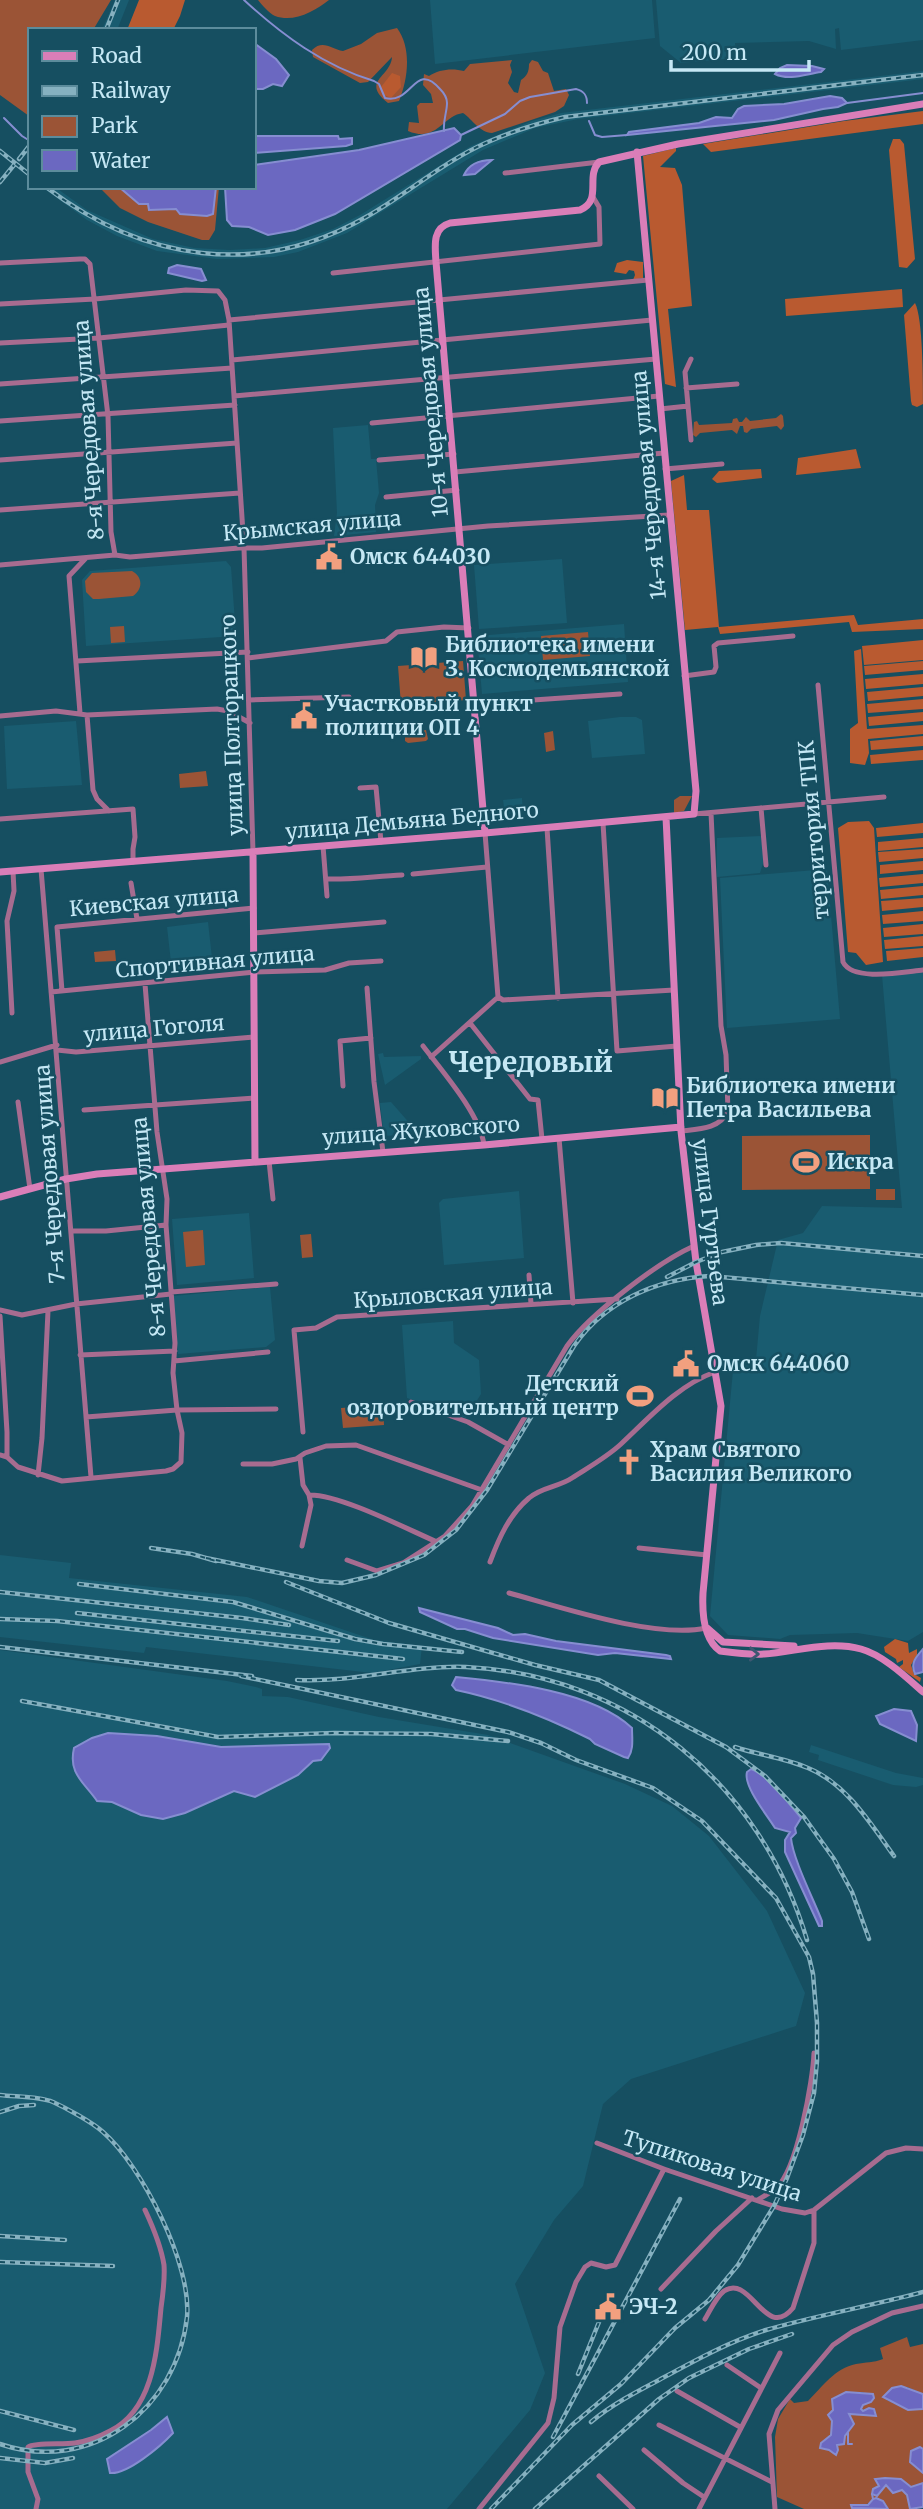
<svg xmlns="http://www.w3.org/2000/svg" width="923" height="2509" font-family="Merriweather,serif">
<rect width="100%" height="100%" fill="#164f61"/>
<path fill="#195c70" d="M115 0H129L117 30H102Z
M430 0H652L655 38 435 64Z
M656 0H923V40L841 50 839 28 835 29 836 49 809 41 735 43 736 58 681 63 660 46Z
M923 71V79L578 119 535 128 483 150 347 233 298 252 274 257 217 259 157 251 117 236 87 220 42 187H55L87 210 153 239 194 248 230 250 265 248 300 240 333 229 360 215 471 146 532 121 561 113Z
M368 425 371 459H376L379 493 375 505 376 532 334 536 337 513 333 428Z
M562 559 567 623 479 629 474 565Z
M226 561 231 567 236 636 86 646 82 580 90 571Z
M624 624 628 682 482 694 477 636Z
M620 717H636L642 720 645 754 592 758 588 721Z
M76 721 82 785 7 789 4 726Z
M522 798 523 813 493 815 492 808 504 807 503 800Z
M761 836 764 860 760 873 717 877V838Z
M827 869 840 1019 727 1028 720 878Z
M208 922 213 967 172 971 167 927Z
M923 972V1632L908 1641 857 1633 790 1635 780 1639 728 1635 710 1616 734 1360H756L760 1316 778 1240 803 1233 822 1206 902 1208 882 975Z
M383 1053 384 1057 421 1056V1059L385 1085 378 1054Z
M391 1102 419 1134 384 1136 380 1103Z
M519 1191 524 1258 444 1265 439 1203 443 1199Z
M249 1213 254 1278 177 1285 172 1219Z
M270 1287 275 1340 266 1347 178 1354 173 1296Z
M453 1321 454 1343 479 1360 481 1394 466 1418 407 1398 402 1325Z
M0 1555 71 1563 69 1578 247 1597 374 1640 422 1646 420 1664 372 1673 146 1647 144 1653 0 1637Z
M0 1650 227 1681 256 1687 262 1689V1696L288 1697 379 1717 488 1735 625 1784 672 1806 709 1836 767 1911 805 1993 796 2026 631 2079 603 2104 583 2186 554 2220 515 2284 545 2373 530 2410 447 2509H0Z
M811 1745 896 1773 923 1778V1785L916 1787 893 1785 818 1760 819 1755 809 1752Z"/>
<path fill="#9b5436" fill-rule="evenodd" d="M0 0H111L93 30H30L29 116 0 95Z
M258 0H329C315 11 294 23 275 16 269 13 262 5 258 0Z
M397 28C412 48 408 79 399 101L388 103C360 81 391 77 392 57L368 82 360 83 313 57 312 50C323 39 331 49 343 51L361 44 377 33Z
M512 60 510 65 512 72 508 83 514 92 518 93 521 80C527 76 529 72 529 64L532 60 538 62 543 71 548 73 554 91 566 89 569 95 564 106 555 112 492 133C479 132 473 120 463 113 442 116 437 143 408 131L409 122 419 123 417 106 420 103H433L431 94 423 85 424 74 429 76C439 69 453 68 464 71L470 64Z
M99 187H219L215 230 209 240H202L148 222 120 208Z
M781 414 783 416 784 426 781 430 777 426 751 429 747 433 744 432 743 426H740L737 434 732 430 700 433 696 437 693 435 694 422 697 421 699 425 732 423 733 419 737 418 739 422H742L746 417 750 421 776 418Z
M132 571C143 577 143 589 133 596L99 599H93L86 592 85 581 92 573Z
M124 626 125 642 111 643 110 627Z
M588 632 590 656 543 660 541 636Z
M463 661 466 700 401 705 398 666Z
M426 730 428 739 426 741 408 743 405 741V732Z
M553 731 555 750 546 752 544 733Z
M206 771 208 786 180 788 179 774Z
M680 796H692L684 811 674 813V800Z
M115 950 116 961 95 962 94 952Z
M870 1135V1189L742 1190V1136Z
M876 1189H895V1200H876Z
M203 1230 205 1265 186 1267 183 1232Z
M311 1234 313 1257 302 1258 300 1235Z
M383 1405 384 1425 343 1428 341 1408Z
M907 2337 910 2347 923 2344V2394L907 2387 892 2388 887 2400 908 2410 923 2409V2449L911 2451 910 2463 923 2473V2483L911 2487 901 2479H875L879 2487 872 2494 877 2495 886 2485 897 2491 902 2490 907 2494 910 2509H888L886 2504 870 2503 852 2508 853 2509H804L777 2497 775 2437 778 2419 790 2399 794 2403 808 2401C822 2387 835 2368 856 2364 866 2362 873 2363 883 2359L880 2348ZM847 2392H861L873 2395 871 2402 863 2405 861 2408 872 2415 849 2414C851 2426 844 2433 845 2442L829 2450 824 2449 831 2435 833 2404Z"/>
<path fill="#b95a30" d="M139 0H185L180 16 173 30H127Z
M392 73 400 76 401 87 391 98 382 94 381 87Z
M923 111V124L711 152 703 144 844 121Z
M893 139H900L904 144 915 259 907 268 899 267 889 150Z
M676 148V151L660 167 675 168 682 185 692 306 668 309 676 387 665 384 643 156Z
M627 260 643 262V278L633 280 635 275 634 271 629 270 626 274 614 272 617 263Z
M902 289 903 307 786 316 785 299Z
M915 303C923 318 923 381 923 404L917 407 912 405 911 401 904 315Z
M856 449 861 468 796 475 798 458Z
M761 469 762 478 717 483 712 479 719 471Z
M684 475 687 510H709L719 627 854 615 858 625 923 619V629L852 632 849 622 720 634 718 627 685 630 671 481Z
M923 640V660L864 665 862 646Z
M861 649 867 729 923 725V734L868 739 869 753 865 765 850 763V729L858 723 854 651Z
M923 661V670L865 675 864 666Z
M923 674V684L866 689 865 679Z
M923 687V696L868 701 867 692Z
M923 699V709L868 713 867 704Z
M923 712V721L869 726 868 717Z
M923 736V746L871 750 870 741Z
M923 750V760L871 764 870 755Z
M869 821 874 828 883 962 866 965 856 953 848 952 838 828 848 822Z
M923 823V833L877 837 876 828Z
M923 838V847L878 851V842Z
M923 849V858L879 862 878 852Z
M923 861V870L880 874V865Z
M923 874V883L880 887 879 878Z
M923 886V895L881 899 880 890Z
M923 898V907L882 911 881 901Z
M923 911V921L883 924 882 915Z
M923 924V934L884 937 883 928Z
M923 936V946L885 949 884 940Z
M923 948V957L887 961 886 951Z
M895 1639 908 1643 909 1653 917 1649V1655L911 1665 914 1674 921 1678 920 1682 899 1667 903 1664V1660L897 1663 896 1659 885 1652 884 1647Z"/>
<path fill="#6b68c1" stroke="#868ed1" stroke-width="2" d="M254 43 276 59 289 75 282 86 273 84 263 89H254Z
M787 65 812 66 824 69 821 72C806 74 789 81 775 74L780 68Z
M830 96 842 98 847 103 838 107 823 109 774 120 627 135 629 132 699 123 716 117 732 118 738 109 744 106 784 104Z
M454 128 461 135 460 140 335 214 295 230 268 235 249 227 232 226 227 220 225 187H254V165L359 150Z
M254 136H338L339 139 352 138V144L346 146 254 153Z
M492 160 475 174 464 175C469 164 480 160 492 160Z
M119 187H216L213 214 207 216 180 214 176 209 149 210 148 204H139Z
M177 265 201 269 206 280 202 281 168 273 169 268Z
M419 1608 498 1628 513 1635 525 1634 556 1641 666 1655 670 1656 671 1659 615 1653 598 1655 493 1638 465 1629H457L420 1612Z
M923 1649V1672L915 1674C910 1663 916 1657 923 1649Z
M456 1677C508 1682 593 1691 632 1728 632 1739 634 1749 628 1758L624 1757 595 1744 590 1739C546 1717 504 1700 456 1690L452 1685Z
M894 1709 911 1711 917 1725 916 1741 880 1724 876 1716Z
M108 1733 157 1736 221 1747 329 1744 330 1748 321 1760 313 1761 298 1775 255 1797 234 1791 185 1813 163 1819 141 1815 112 1802 97 1801C84 1782 68 1774 74 1748L92 1738Z
M751 1769C768 1775 789 1804 801 1818L795 1828 796 1833 791 1838C793 1859 813 1898 822 1921V1926H819L785 1852V1840L790 1832 775 1828C767 1815 743 1786 747 1772Z
M901 2386 923 2394V2409L908 2410 883 2397 892 2388Z
M846 2392 873 2394 874 2398 871 2402 863 2405 861 2409 863 2411 869 2408 874 2409 876 2416 849 2414 854 2424 845 2436 844 2444 837 2445 838 2450 836 2455 829 2450 820 2448 821 2443 831 2435 832 2421 828 2415 833 2410 832 2399Z
M167 2417 173 2433C161 2446 127 2475 110 2473L107 2459 151 2430Z
M920 2447 923 2449V2473L910 2462 911 2451Z
M885 2478 901 2479 911 2487 923 2483V2507L910 2509 907 2495 902 2490 893 2493 886 2485 877 2496 872 2494 873 2489 879 2486 875 2479Z
M876 2498 883 2501 888 2509 852 2508 851 2505H868L873 2499Z"/>
<g fill="none" stroke-linecap="round" stroke-linejoin="round">
<path stroke="#868ed1" stroke-width="2" d="M244 0C282 35 324 66 374 81L379 84 385 98C412 105 415 60 440 89 444 93 447 97 447 103 447 112 443 120 444 131
M847 103 923 93
M4 118 22 136 30 141
M589 121 595 135 602 137 627 135
M461 135 505 114 520 101 530 97 576 89C584 91 587 95 587 103
M848 2433V2444H852
M872 2494 873 2499"/>
<path stroke="#a76c90" stroke-width="5" d="M505 173 599 162
M0 263 80 259H85L90 264 108 416 111 532 115 555
M333 273 600 244 599 207 593 197
M0 304 95 299 186 290 218 291 225 300 229 320 244 548 253 852
M229 320 648 280
M0 343 99 338 229 325
M232 360 652 320
M0 384 232 368
M686 388 737 384
M234 396 656 359
M660 409 688 406
M0 421 235 405
M372 423 659 396
M691 440 685 372 691 359
M0 460 237 443
M379 460 454 454
M665 469 722 464
M455 472 664 453
M386 497 457 490
M0 510 240 493
M0 565 115 555 130 557 239 548H262L488 526 669 515
M248 658 386 641 397 632 444 627 469 628
M77 661 248 652
M684 676 714 672 716 667 714 646 718 643 793 636
M818 685 843 962C853 982 903 972 923 970
M249 700 349 697
M475 704 620 694
M80 713 69 576 86 558
M87 715 93 790 97 799 109 811
M0 716 56 711 87 715 217 709 228 711 250 723
M360 788 376 787 381 842
M761 808 766 865
M694 814 884 797
M0 819 133 809 135 837 133 849V862
M603 823 617 1051 677 1046
M547 828 558 998
M485 833 498 997
M323 846 327 896
M41 869 91 1477
M413 874 487 867
M326 879C350 880 377 876 402 875
M131 883 137 919
M254 933 384 922
M367 988 374 1082 383 1152
M62 991 57 927 254 908
M51 992 255 972 325 970 349 963 381 961
M498 997 503 1000 674 990
M12 1013 7 921 14 891 13 871
M470 1023 530 1099 538 1100 542 1139
M423 1046C442 1071 480 1114 484 1145
M57 1050 76 1052 254 1037
M431 1057 498 997
M0 1062 57 1045
M343 1086 340 1041 371 1038
M18 1102 30 1189
M84 1110 255 1098
M681 1131C699 1129 720 1129 728 1111L726 1055 721 1026 711 813
M559 1138 573 1303
M269 1161 273 1199
M71 1231H106L166 1225
M529 1275 531 1304
M171 1292 276 1284
M0 1310 22 1315 76 1304 171 1294
M0 1316 7 1432V1457
M80 1355 175 1351
M174 1361 268 1352
M411 1402 468 1422 509 1445
M86 1417 177 1410 276 1409
M303 1432 294 1330 316 1328 337 1317 617 1299
M0 1455 7 1457 18 1467 62 1481 166 1471 173 1469 181 1462 182 1433 177 1410 173 1373 175 1343 166 1225 167 1199 157 1132 145 984
M300 1458 303 1485 309 1495 311 1505 302 1546
M243 1464H272L296 1459 305 1453 326 1446 356 1445 482 1490
M38 1475 42 1438 48 1311
M309 1495C339 1494 407 1529 437 1542
M639 1548 707 1555
M347 1560 377 1571 403 1563 445 1536 472 1506 567 1346C590 1314 658 1262 694 1246
M490 1562C499 1538 509 1515 529 1498 541 1487 559 1487 572 1478 589 1467 607 1457 621 1444 649 1418 678 1385 715 1372
M509 1593C560 1607 655 1639 706 1628
M597 2143 664 2169 782 2209 805 2213 814 2210 886 2153 906 2148 923 2149
M758 2200C763 2196 771 2193 776 2188 797 2171 813 2080 814 2053
M661 2289 716 2231 752 2198
M705 2319C710 2311 716 2297 724 2291 751 2273 765 2342 793 2308L814 2243V2210
M727 2365 761 2388
M677 2391 740 2427
M659 2425 772 2482
M644 2450 683 2483 704 2497
M599 2476 633 2509
M36 2509 38 2499 28 2472V2447C36 2442 63 2445 75 2443 88 2441 99 2437 110 2431 154 2409 157 2350 161 2308 163 2294 165 2279 164 2265 161 2246 153 2227 145 2210
M479 2509 548 2423 554 2398 560 2327 576 2282 585 2267 591 2263 606 2267 615 2265 664 2169
M699 2509 780 2353
M775 2509 769 2434 778 2410 833 2345 852 2332 892 2313 923 2306"/>
<path stroke="#da7eb8" stroke-width="7" d="M666 817 681 1131 696 1262 721 1406 703 1593C702 1613 703 1639 720 1651 735 1653 749 1655 764 1654 795 1652 829 1640 861 1649 883 1655 906 1677 923 1692
M485 833 436 262C435 246 432 228 450 223L580 210C603 200 585 177 599 162L678 144 923 104
M253 852 255 1162
M0 872 485 833 694 814 696 791 637 152
M0 1197 66 1179 97 1174 484 1145 681 1127
M707 1628 723 1642 794 1646"/>
<g stroke="#86b1c0" stroke-width="4.5">
<path id="rail" d="M106 30 118 0
M0 151 30 175
M19 159 30 145
M0 182 14 165
M46 187C143 261 258 279 366 217 407 194 444 161 488 142 513 131 539 123 565 117L923 75
M667 1277 696 1262 722 1252 756 1245 781 1243 923 1256
M151 1548 192 1554 216 1561
M206 1558 319 1581 342 1583 376 1575 424 1555 456 1530 487 1490 574 1346C605 1301 657 1279 710 1276L923 1295
M286 1582 389 1623 535 1665 599 1680 726 1747 765 1776 804 1817 834 1859 852 1892 869 1939
M79 1584 233 1602 355 1639 383 1644 462 1652
M0 1592 242 1618 289 1625
M77 1613 338 1641
M0 1619 57 1621 403 1659
M0 1647 252 1676
M241 1676 508 1732 541 1743 576 1760 653 1788 702 1821 776 1898 809 1957 813 1974 817 2023V2061L814 2093 803 2135 787 2178 774 2206 738 2265 709 2300 675 2328 621 2384 572 2425 491 2509
M297 1680C354 1683 409 1665 466 1667 630 1675 761 1784 807 1940
M22 1701 218 1737 334 1733 431 1734 508 1741
M735 1747C759 1755 785 1758 808 1768 847 1784 870 1823 894 1856
M0 2095C16 2097 38 2096 53 2102 66 2108 92 2122 103 2132 142 2166 192 2265 187 2317 177 2409 91 2475 0 2444
M0 2112 19 2106 34 2105
M0 2236 65 2240
M0 2262 113 2266
M578 2374 599 2322
M0 2411 74 2430
M591 2422C611 2405 636 2392 659 2380 694 2361 728 2342 766 2330 818 2315 871 2306 923 2292
M553 2437 680 2199
M0 2458 45 2463 73 2458
M535 2509 659 2399 689 2378 749 2349 792 2334"/>
</g>
<use href="#rail" stroke="#164f61" stroke-width="2" stroke-dasharray="5" stroke-linecap="butt"/>
</g>
<defs><path id="oneway-chevron" d="M-2-3.5L2.5 0L-2 3.5" fill="none" stroke-width="1.6" stroke-linecap="round" stroke-linejoin="round" transform="scale(1.75)"/></defs>
<use stroke="#3d5872" href="#oneway-chevron" transform="translate(754 1654) rotate(1)"/>
<defs>
<g id="civic-bare" transform="scale(2.1)"><path d="M-.6-6.5H3V-4.5H.6V-3L4-1V1h2V6H-6V1h2V-1L-.6-3ZM-1.2 2.5V6h2.4V2.5Z" fill="#f2a07f" stroke="#164f61" stroke-width="2.5" paint-order="stroke"/></g>
<g id="library-bare" transform="scale(2.1)"><path d="M-6-4Q-3-5.5-.7-3.5V5Q-3 3-6 4ZM6-4Q3-5.5 .7-3.5V5Q3 3 6 4Z" fill="#f2a07f" stroke="#164f61" stroke-width="2.5" paint-order="stroke"/></g>
<g id="stadium-bare" transform="scale(2.1)"><path d="M0-5a6.5 5 0 1 0 0 10a6.5 5 0 1 0 0-10ZM-3.5-1.8h7v3.6h-7Z" fill="#f2a07f" stroke="#164f61" stroke-width="2.5" paint-order="stroke"/></g>
<g id="church-bare" transform="scale(2.1)"><path d="M-1.2-6h2.4v3.5h3.3v2.4h-3.3V6h-2.4V-.1h-3.3v-2.4h3.3Z" fill="#f2a07f" stroke="#164f61" stroke-width="2.5" paint-order="stroke"/></g>
</defs>
<g fill-rule="evenodd">
<use href="#civic-bare" x="329" y="557"/>
<use href="#library-bare" x="424" y="657"/>
<use href="#civic-bare" x="304" y="716"/>
<use href="#library-bare" x="665" y="1098"/>
<use href="#stadium-bare" x="806" y="1162"/>
<use href="#civic-bare" x="686" y="1364"/>
<use href="#stadium-bare" x="640" y="1396"/>
<use href="#church-bare" x="629" y="1462"/>
<use href="#civic-bare" x="608" y="2307"/>
</g>
<g text-anchor="middle" stroke-width="5" stroke-linejoin="round" paint-order="stroke">
<g font-size="21" fill="#c5e8f5" stroke="#164f61">
<text transform="translate(431 402) rotate(-95)" y="7">10-я Чередовая улица</text>
<text transform="translate(89 430) rotate(-94)" y="7">8-я Чередовая улица</text>
<text transform="translate(649 485) rotate(-95)" y="7">14-я Чередовая улица</text>
<text transform="translate(312 526) rotate(-5)" y="7">Крымская улица</text>
<text transform="translate(232 725) rotate(-92)" y="7">улица Полторацкого</text>
<text transform="translate(412 821) rotate(-5)" y="7">улица Демьяна Бедного</text>
<text transform="translate(814 830) rotate(-95)" y="7">территория ТПК</text>
<text transform="translate(154 902) rotate(-5)" y="7">Киевская улица</text>
<text transform="translate(215 962) rotate(-5)" y="7">Спортивная улица</text>
<text transform="translate(154 1029) rotate(-5)" y="7">улица Гоголя</text>
<text transform="translate(421 1131) rotate(-4)" y="7">улица Жуковского</text>
<text transform="translate(50 1174) rotate(-94)" y="7">7-я Чередовая улица</text>
<text transform="translate(710 1222) rotate(83)" y="7">улица Гуртьева</text>
<text transform="translate(149 1227) rotate(-95)" y="7">8-я Чередовая улица</text>
<text transform="translate(453 1294) rotate(-4)" y="7">Крыловская улица</text>
<text transform="translate(712 2166) rotate(18)" y="7">Тупиковая улица</text>
</g>
<g font-size="21" font-weight="bold" fill="#c5e8f5" stroke="#164f61" text-anchor="start">
<text x="350" y="564">Омск 644030</text>
<text x="445" y="652">Библиотека имени<tspan x="445" dy="24">З. Космодемьянской</tspan></text>
<text x="325" y="711">Участковый пункт<tspan x="325" dy="24">полиции ОП 4</tspan></text>
<text x="686" y="1093">Библиотека имени<tspan x="686" dy="24">Петра Васильева</tspan></text>
<text x="827" y="1169">Искра</text>
<text x="707" y="1371">Омск 644060</text>
<text x="619" y="1391" text-anchor="end">Детский<tspan x="619" dy="24">оздоровительный центр</tspan></text>
<text x="650" y="1457">Храм Святого<tspan x="650" dy="24">Василия Великого</tspan></text>
<text x="629" y="2314">ЭЧ-2</text>
</g>
<g font-size="28" font-weight="bold" fill="#c5e8f5" stroke="#164f61">
<text x="531" y="1072">Чередовый</text>
</g>
</g>
<rect x="28" y="28" width="228" height="161" fill="#164f61" stroke="#5c8c9c" stroke-width="2"/>
<rect x="42" y="51" width="35" height="10" fill="#da7eb8" stroke="#5c8c9c" stroke-width="2"/>
<text x="91" y="63" font-size="21" fill="#c5e8f5">Road</text>
<rect x="42" y="86" width="35" height="10" fill="#86b1c0" stroke="#5c8c9c" stroke-width="2"/>
<text x="91" y="98" font-size="21" fill="#c5e8f5">Railway</text>
<rect x="42" y="116" width="35" height="21" fill="#9b5436" stroke="#5c8c9c" stroke-width="2"/>
<text x="91" y="133" font-size="21" fill="#c5e8f5">Park</text>
<rect x="42" y="150" width="35" height="21" fill="#6b68c1" stroke="#5c8c9c" stroke-width="2"/>
<text x="91" y="168" font-size="21" fill="#c5e8f5">Water</text>
<path d="M671 60v10h138v-10" fill="none" stroke="#c5e8f5" stroke-width="3.5"/>
<text x="682" y="60" font-size="21" fill="#c5e8f5" stroke="#164f61" stroke-width="5" paint-order="stroke">200 m</text>
</svg>
